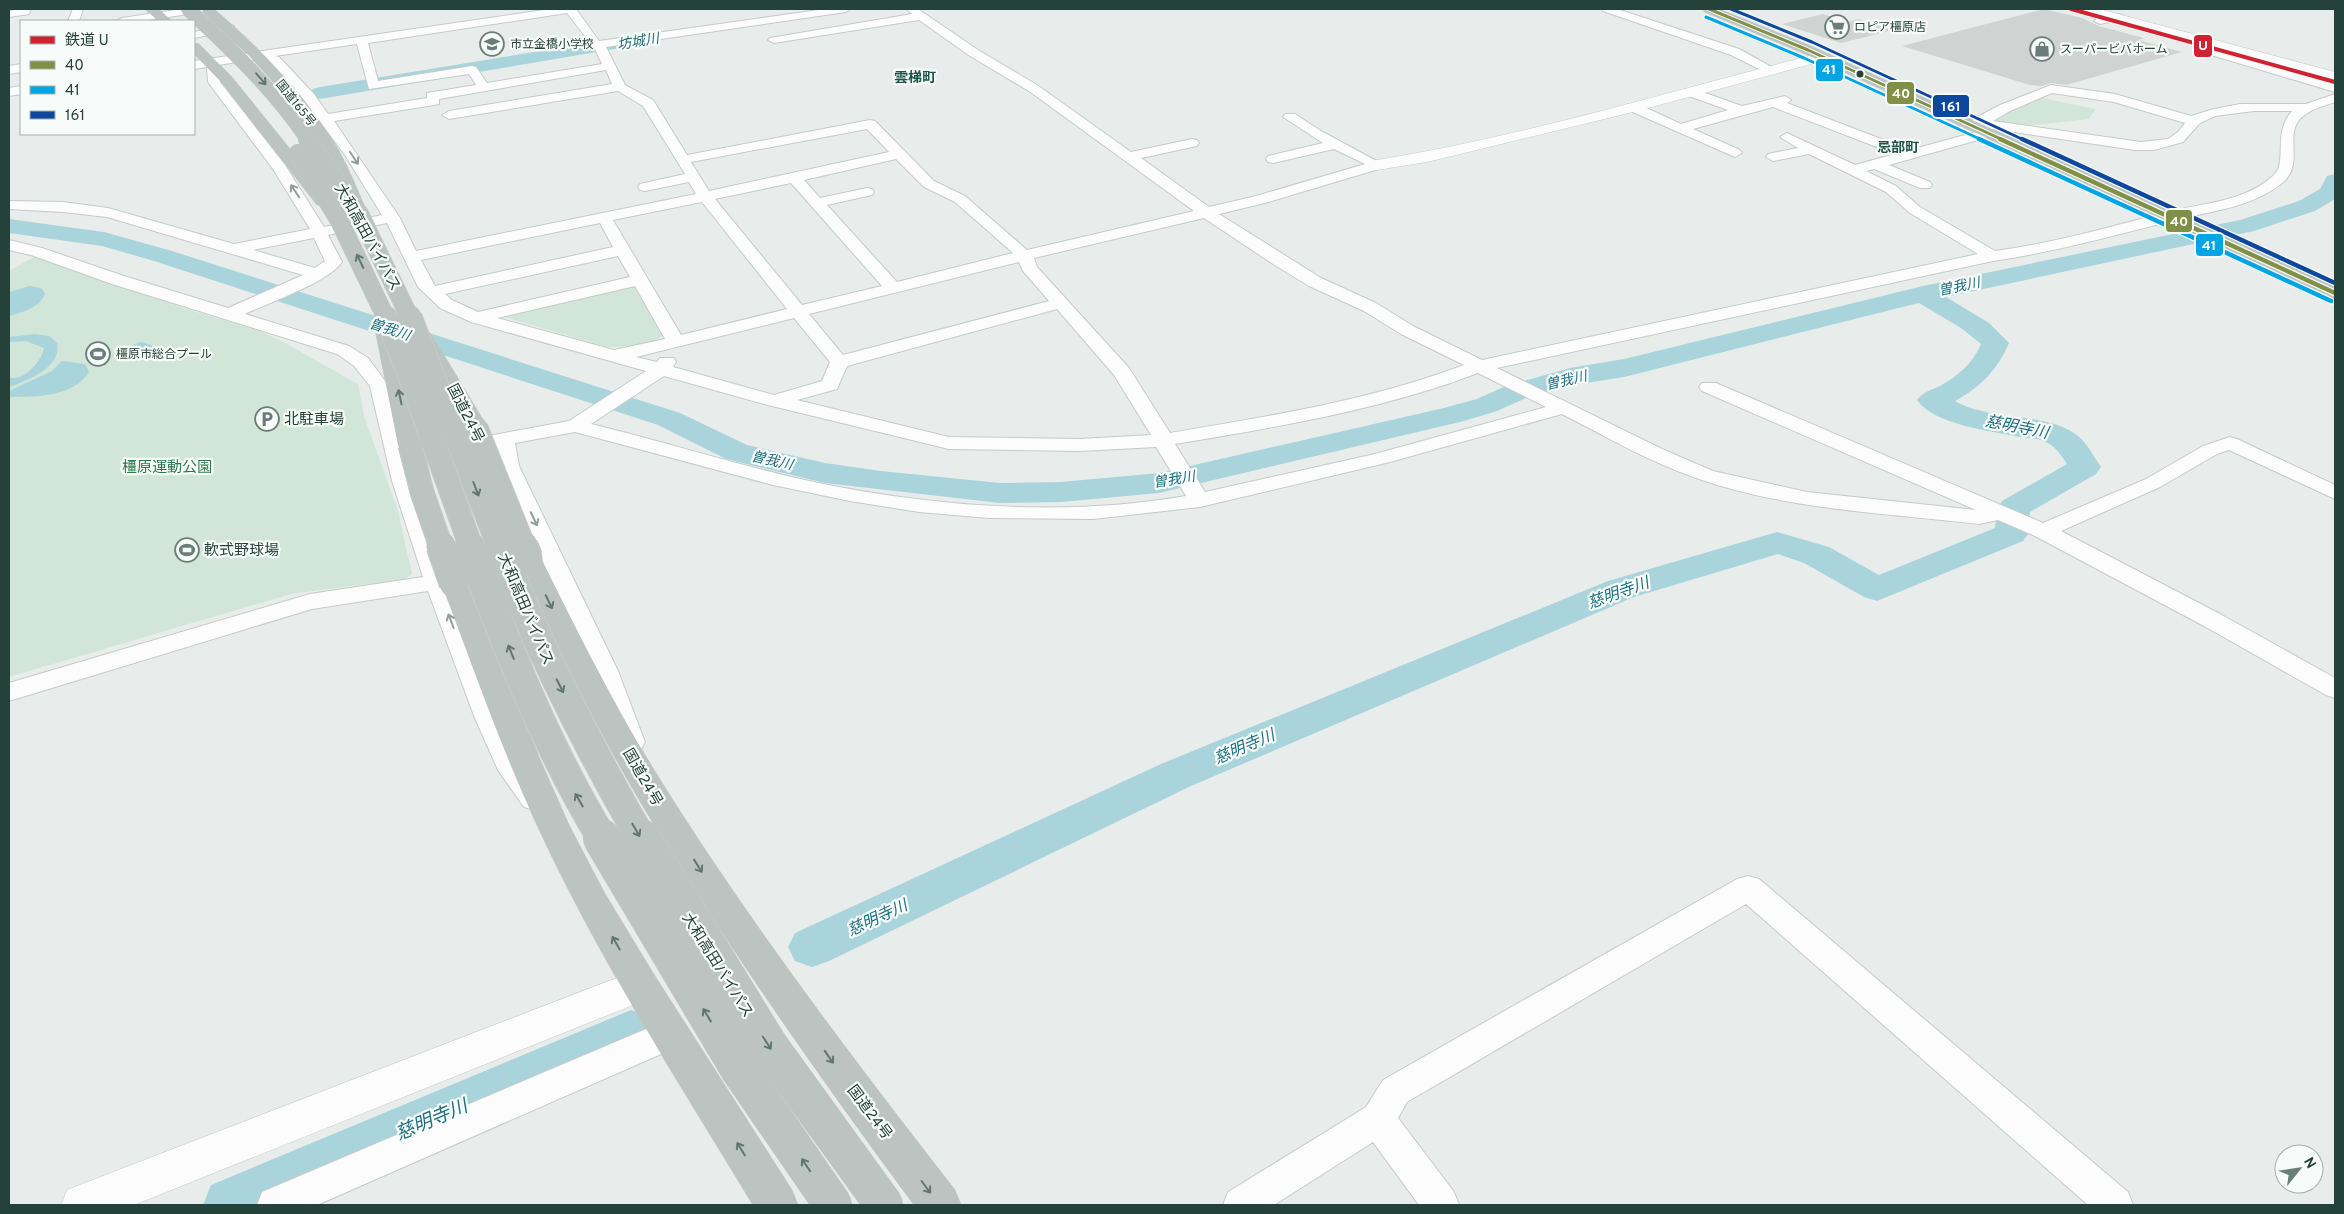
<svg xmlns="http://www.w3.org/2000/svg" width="2344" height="1214" font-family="Overpass,'Noto Sans JP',sans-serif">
<rect width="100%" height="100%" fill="#e8edeb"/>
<path fill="#d1e6d8" d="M2027 95 2096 109 2089 119 2026 126 2012 123 2006 125 1982 118Z
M36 256 183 308 258 330 287 344 358 384 364 416 398 511 412 574 405 579 291 594 9 677V271Z
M626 285 636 287 664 334 658 340 637 346 607 347 498 315Z"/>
<path fill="#a9d4db" d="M30 286C37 287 43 287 45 294 39 308 23 312 9 316V292Z
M35 334 49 336 57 343C62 368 28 380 9 387V377C23 383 42 361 44 348L26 341 9 342V337Z
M140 342 151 345 154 349 151 355 137 357 128 347Z
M62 361 85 364 89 372C74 397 34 397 9 397V391L52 371Z"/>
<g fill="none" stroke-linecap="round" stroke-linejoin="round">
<path fill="#a9d4db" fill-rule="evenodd" d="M644 34 650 35 653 39 650 43 320 99 313 97 310 93 313 89 320 87Z
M2335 174V199L2315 211 2254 231 1946 297 1989 323 2009 343C1998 369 1980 388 1955 401 1991 422 2046 411 2078 436 2087 443 2094 457 2101 467L2096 474 2030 512 2028 534 2023 541 1877 601 1864 597 1804 563 1778 554 1634 597 1191 786 829 961 812 967 795 961 788 947 795 933 1161 764 1608 581 1777 532 1829 547 1879 575 1995 528 1998 508 2002 501 2067 464C2061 455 2056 447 2046 442 2039 438 2028 438 2020 437 1992 431 1934 425 1917 400 1923 392 1931 390 1940 386 1958 376 1973 363 1981 344L1961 328 1919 303 1624 377 1573 385 1526 398 1497 411 1464 421 1159 493 1061 502 1000 503 825 483 726 459 658 425 154 261 102 246 9 233V219L104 232 172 251 680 413 747 445 825 463 881 471 1000 483 1061 482 1159 473 1444 408 1477 399 1506 386 1570 368 1624 359 1923 286 2240 220 2299 201 2320 189 2327 176Z
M631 1010 649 1017 656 1033 649 1049 295 1205H203L211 1185Z"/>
</g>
<path fill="#cfd4d2" d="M2044 9 2082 18 2099 26 2144 38 2138 40 2182 52 2066 85 2051 83 2042 86 2030 85 1902 46Z
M1823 14 1847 22 1858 19 1893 30 1841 43 1782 24Z"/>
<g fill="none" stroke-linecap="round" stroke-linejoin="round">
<g stroke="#c5cac8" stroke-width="2">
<path id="street" d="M21 9H31L29 14 9 17V11Z
M73 9H83L79 21H68Z
M182 9H207L202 12 142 21H116L122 18Z
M551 9H576L599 41 825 9H851L846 12 606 47 625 85 653 100 687 155 870 120 875 121 934 181 965 196 1027 250 1194 211 1029 91 970 56 919 20 774 43 768 40 770 38 912 14 906 9H918L978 50 1037 85 1131 152 1192 139 1197 140 1199 143 1197 146 1141 158 1209 207 1256 196 1365 164 1334 149 1273 163 1268 162 1266 159 1268 156 1323 143 1283 117 1285 114H1295L1321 131 1384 165 1382 168 1265 203 1219 214 1321 278 1376 303 1413 326 1482 360 1978 254 1910 213 1886 192 1809 154 1773 161 1766 157 1768 154 1798 148 1780 137 1787 133 1855 165 1895 154 1773 107 1693 129 1740 150 1742 153 1735 157 1628 110 1627 107 1628 104H1638L1681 124 1728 110 1686 95 1684 92 1686 89H1694L1742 106 1785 96 1791 100 1787 103 1910 150 1987 129 1992 130 1994 133 1992 136 1889 165 1930 182 1932 185 1930 188H1920L1874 169 1866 171 1896 186 1920 207 1995 251C2054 243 2110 227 2167 212 2203 203 2245 202 2274 175 2288 161 2272 133 2292 111H2254L2215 116 2200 123 2183 142 2154 150H2135L1979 127 1969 129 1962 125 2000 105 2051 85 2115 94 2191 116 2214 109 2240 104H2306L2335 94V102C2324 106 2310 109 2301 118 2283 135 2306 165 2281 184 2248 209 2209 211 2171 221 2112 236 2054 252 1993 261L1497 368 1662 449 1713 471 1807 492 1976 510 1702 391 1699 387 1702 383H1716L2043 523 2146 479 2203 446 2230 437 2237 439 2335 485V499L2229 450 2217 454 2160 487 2061 531 2220 614 2335 678V698L2326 695 2204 626 2035 536 1998 520 1979 524C1886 513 1788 510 1699 479 1651 463 1607 437 1562 414L1390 462 1200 507 1093 519 989 518 919 512 850 501 773 485 575 432 515 443 519 466 618 671 645 742 641 749 632 752 623 749 619 742 592 671 499 466 495 447 481 446 478 442 481 438 488 436 569 421 646 371 471 322 440 308 418 287 387 223 328 235 342 262C329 282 268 303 245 314L349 346 368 358 388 385 414 481 448 582 500 716 523 765 548 799 544 807 534 810 524 807 498 770 474 716 428 591 312 609 9 701V683L310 594 423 577 392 481 370 386 354 366 337 354 112 284 31 255 9 250V240L42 248 124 276 228 308 303 275 107 217 63 212 9 209V201L63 202 108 208 234 244 310 229 273 169 208 82 207 67 194 69V61ZM567 13 595 49 602 64 487 83 476 67 472 66 378 81 368 43ZM357 44 369 89 469 74 476 85 427 93V98L328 114 314 94 279 57 275 56ZM257 59 271 63 304 100 345 155 382 215 324 227 285 165 220 82 218 65ZM606 70 612 84 449 111 442 115 449 119 618 91 643 106 685 174 640 184 638 187 640 190 645 191 689 182 696 194 416 251 400 218 334 121 434 105 439 104V99ZM2052 93 2114 102 2185 123 2178 132 2168 139 2141 142 1993 121 2010 111ZM867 129 889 152 709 191 691 162ZM896 159 924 187 955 202 1013 253 897 282 827 205 872 195 874 192 872 189 867 188 820 198 804 180ZM791 183 882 286 802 305 715 199ZM702 202 787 309 681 335 613 220ZM1204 218 1273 264 1309 286 1364 311 1401 334 1464 365C1369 401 1269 416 1170 433L1129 368 1037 267 1034 258ZM600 223 613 247 435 286 421 260ZM314 238 325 261 315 268 253 250ZM618 256 630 277 478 312 452 300 445 294ZM1019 262 1023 271 1049 301 843 355 809 314ZM635 286 665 339 614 350 497 318ZM1057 309 1114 375 1151 435 1080 439 949 437 797 400 837 389 847 366ZM794 318 830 362 822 381 774 395 673 367 676 362 674 358H660L657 362 636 357ZM1478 373 1546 407 1375 454 1205 492 1175 444C1277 427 1381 410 1478 373ZM664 376 768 405 949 449 1080 451 1156 447 1186 496C1065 517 934 507 814 482 739 466 666 442 591 424Z
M1602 9H1617L1739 49 1777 70 1771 74 1767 73 1731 55 1603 11Z
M2118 14 2122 15V19L2100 24 2094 21 2096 19Z
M230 25 234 26V30L194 38V32Z
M2205 46 2335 84V92L2201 52 2199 50Z
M21 64V72L9 74V66Z
M21 86V94L9 96V88Z
M1748 876 1759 879 2128 1192 2133 1205H2088L1746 904 1407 1102 1398 1118 1454 1192 1459 1205H1419L1373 1142 1274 1205H1223L1228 1192 1366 1107 1383 1080 1737 879Z
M672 1018 684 1022 688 1033 684 1044 317 1205H257L262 1192Z"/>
</g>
<g stroke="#c3cbc8" stroke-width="1">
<path id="secondary" d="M2079 9H2099L2335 72V80L2081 12Z
M1821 53 1828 57 1826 60 1633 112 1427 162 1377 170 1371 168 1369 165 1371 162 1377 160C1527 136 1674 90 1821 53Z
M640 969 653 973 658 985 653 997 134 1205H61L67 1190 82 1184Z"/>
</g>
<g stroke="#c3ccc9" stroke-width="1">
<path id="highway" d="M145 9H159L172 21H158Z
M201 9H214C262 50 306 95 338 149 348 167 356 186 364 205L361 209H349L346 205C323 146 297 106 253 60 240 46 209 22 201 9Z
M1703 9H1719L1813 47 2335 286V299L1803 53 1705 12Z
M194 43 199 44 231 76 329 197 332 201 329 205H317L221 82 194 54Z
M385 323 392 325 395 329 422 445 418 450 410 452 402 450 398 445 375 329 378 325Z
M423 331 430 333 433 337 488 428 484 433 476 435 468 433 464 428 413 337 416 333Z
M528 550 537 552 541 558C579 635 618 713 664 786 752 926 853 1059 955 1190L961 1205H914C818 1075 724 942 641 803 594 724 554 641 515 558L519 552Z
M454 574 464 577 467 583 542 764 569 825 604 892 653 973 792 1190 798 1205H753C678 1081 598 958 537 825 500 746 472 664 441 583L444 577Z"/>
</g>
<use href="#street" fill="#fcfcfc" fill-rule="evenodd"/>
<use href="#secondary" fill="#fcfcfc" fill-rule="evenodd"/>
<use href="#highway" fill="#bcc4c2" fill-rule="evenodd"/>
<g stroke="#c3ccc9" stroke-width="15" stroke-linecap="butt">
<path id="highway-bridge-far4" d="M188 9C232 50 274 90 308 140"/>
</g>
<g stroke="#c3ccc9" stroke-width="19" stroke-linecap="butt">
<path id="highway-bridge-far3" d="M307 139 360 215 410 318
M298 153 339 220 386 318"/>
</g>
<g stroke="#c3ccc9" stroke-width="25" stroke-linecap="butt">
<path id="highway-bridge-far2" d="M386 317 407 368 471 547
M410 317 499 547
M476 428 524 547
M410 445 422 492 441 547"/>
</g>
<g stroke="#c3ccc9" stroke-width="31" stroke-linecap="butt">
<path id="highway-bridge-far1" d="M441 546 454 583
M470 546C506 647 547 747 603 840
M499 546C538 647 587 745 642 840
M523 546 528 558"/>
</g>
<g stroke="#c3ccc9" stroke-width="39" stroke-linecap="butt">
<path id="highway-bridge" d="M602 838 740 1070 833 1205
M641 838 769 1046 884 1205"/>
</g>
<use href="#highway-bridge-far4" stroke="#bcc4c2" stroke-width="14"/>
<use href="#highway-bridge-far3" stroke="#bcc4c2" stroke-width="18"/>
<use href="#highway-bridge-far2" stroke="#bcc4c2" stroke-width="23"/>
<use href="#highway-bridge-far1" stroke="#bcc4c2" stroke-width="29"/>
<use href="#highway-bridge" stroke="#bcc4c2" stroke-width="38"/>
<g stroke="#f7fbf9" stroke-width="5">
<path id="bus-1-far1" d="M1709 9 1808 50 2003 140"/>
</g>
<g stroke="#f7fbf9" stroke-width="7">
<path id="bus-1" d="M2000 139 2335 293"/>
</g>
<g stroke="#f7fbf9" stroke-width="5">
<path id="bus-2-far1" d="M1706 17 1804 58 1982 140"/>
</g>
<g stroke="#f7fbf9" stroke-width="7">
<path id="bus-2" d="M1979 139 2331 301"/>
</g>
<g stroke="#f7fbf9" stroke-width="5">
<path id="bus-3-far1" d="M1731 9 1812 42 2024 140"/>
</g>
<g stroke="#f7fbf9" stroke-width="7">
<path id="bus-3" d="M2022 139 2335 283"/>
</g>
<use href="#bus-1-far1" stroke="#829046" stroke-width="3"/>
<use href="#bus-1" stroke="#829046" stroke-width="4.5"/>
<use href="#bus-2-far1" stroke="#00a5e6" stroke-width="3"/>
<use href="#bus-2" stroke="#00a5e6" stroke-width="4.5"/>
<use href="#bus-3-far1" stroke="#0e479e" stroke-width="3"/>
<use href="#bus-3" stroke="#0e479e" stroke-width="4.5"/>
<g stroke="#f7fbf9" stroke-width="5.5">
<path id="rail-1" d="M2071 9 2335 82"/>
</g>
<use href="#rail-1" stroke="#d02332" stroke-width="4"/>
</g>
<defs><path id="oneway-shaft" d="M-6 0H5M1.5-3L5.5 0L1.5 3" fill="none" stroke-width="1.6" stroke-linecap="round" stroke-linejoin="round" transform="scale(1.25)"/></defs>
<g stroke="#617670">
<use href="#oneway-shaft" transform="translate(261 79) rotate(49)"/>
<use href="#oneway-shaft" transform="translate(360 261) rotate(-116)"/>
<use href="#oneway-shaft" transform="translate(400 397) rotate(-102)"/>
<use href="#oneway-shaft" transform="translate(476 489) rotate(69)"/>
<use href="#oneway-shaft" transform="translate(549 602) rotate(64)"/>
<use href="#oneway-shaft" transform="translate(511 652) rotate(-112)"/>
<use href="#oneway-shaft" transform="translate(560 686) rotate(63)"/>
<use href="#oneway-shaft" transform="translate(579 800) rotate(-120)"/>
<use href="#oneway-shaft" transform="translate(636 830) rotate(60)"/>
<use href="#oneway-shaft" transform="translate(698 866) rotate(58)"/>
<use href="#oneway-shaft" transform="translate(616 943) rotate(-120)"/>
<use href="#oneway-shaft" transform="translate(707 1015) rotate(-121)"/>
<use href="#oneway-shaft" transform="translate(767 1043) rotate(57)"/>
<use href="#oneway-shaft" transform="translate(829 1057) rotate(55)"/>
<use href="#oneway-shaft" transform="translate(741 1149) rotate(-121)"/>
<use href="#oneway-shaft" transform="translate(806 1165) rotate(-124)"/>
<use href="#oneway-shaft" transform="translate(926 1187) rotate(53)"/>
</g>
<g stroke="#909f9b">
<use href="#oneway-shaft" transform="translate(354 158) rotate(56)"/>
<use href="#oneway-shaft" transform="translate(295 191) rotate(-124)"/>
<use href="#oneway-shaft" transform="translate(534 519) rotate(65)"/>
<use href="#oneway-shaft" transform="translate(451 621) rotate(-111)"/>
</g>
<defs>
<g id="supermarket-ring" transform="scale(1.25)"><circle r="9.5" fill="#f7fbf9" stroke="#697e78" stroke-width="1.5"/><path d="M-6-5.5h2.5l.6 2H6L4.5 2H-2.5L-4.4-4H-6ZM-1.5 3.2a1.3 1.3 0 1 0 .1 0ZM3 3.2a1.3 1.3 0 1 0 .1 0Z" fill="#697e78"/></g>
<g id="school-ring" transform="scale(1.25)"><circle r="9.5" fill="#f7fbf9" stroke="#697e78" stroke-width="1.5"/><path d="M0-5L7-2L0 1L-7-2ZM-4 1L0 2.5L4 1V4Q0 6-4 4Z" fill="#697e78"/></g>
<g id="shop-ring" transform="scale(1.25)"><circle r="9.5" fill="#f7fbf9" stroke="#697e78" stroke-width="1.5"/><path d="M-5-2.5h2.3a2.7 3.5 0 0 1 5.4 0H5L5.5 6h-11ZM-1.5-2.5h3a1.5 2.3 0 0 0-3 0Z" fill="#697e78"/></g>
<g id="stadium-ring" transform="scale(1.25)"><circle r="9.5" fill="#f7fbf9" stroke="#697e78" stroke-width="1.5"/><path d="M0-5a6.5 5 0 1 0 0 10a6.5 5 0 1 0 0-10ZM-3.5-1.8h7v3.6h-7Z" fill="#697e78"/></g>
<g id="parking-ring" transform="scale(1.25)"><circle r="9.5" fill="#f7fbf9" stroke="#697e78" stroke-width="1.5"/><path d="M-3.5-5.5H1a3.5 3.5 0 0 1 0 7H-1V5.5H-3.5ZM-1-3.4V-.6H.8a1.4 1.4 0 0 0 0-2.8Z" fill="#697e78"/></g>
</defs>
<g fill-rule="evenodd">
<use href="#supermarket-ring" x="1837" y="27"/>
<use href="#school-ring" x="492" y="44"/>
<use href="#shop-ring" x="2042" y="49"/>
<use href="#stadium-ring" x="98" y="354"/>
<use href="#parking-ring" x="267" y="419"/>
<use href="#stadium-ring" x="187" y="550"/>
</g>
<circle fill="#24423a" stroke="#f7fbf9" stroke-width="2" cx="1860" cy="74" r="4.5"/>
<g text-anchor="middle" stroke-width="4.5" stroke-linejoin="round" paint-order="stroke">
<g font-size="12" fill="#24423a" stroke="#f7fbf9" text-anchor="start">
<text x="1854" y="31">ロピア橿原店</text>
<text x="510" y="48">市立金橋小学校</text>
<text x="2060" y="53">スーパービバホーム</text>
<text x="116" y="358">橿原市総合プール</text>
</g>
<g font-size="12" fill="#24423a" stroke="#f7fbf9">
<text transform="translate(296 103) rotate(51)" y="4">国道165号</text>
</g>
<g font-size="14" font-style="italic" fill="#1c6f80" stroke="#f7fbf9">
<text transform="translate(638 41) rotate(-9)" y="5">坊城川</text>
<text transform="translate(1959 286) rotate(-12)" y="5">曽我川</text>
<text transform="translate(390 329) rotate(18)" y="5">曽我川</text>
<text transform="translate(1566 380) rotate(-13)" y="5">曽我川</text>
<text transform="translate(772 460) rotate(13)" y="5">曽我川</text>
<text transform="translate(1174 479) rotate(-9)" y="5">曽我川</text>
</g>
<g font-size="14" font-weight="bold" fill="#1f5548" stroke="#f7fbf9">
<text x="915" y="82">雲梯町</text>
<text x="1898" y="152">忌部町</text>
</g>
<g font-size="15" fill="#24423a" stroke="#f7fbf9">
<text transform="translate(368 237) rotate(61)" y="5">大和高田バイパス</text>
<text transform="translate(466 413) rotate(63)" y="5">国道24号</text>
<text transform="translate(526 609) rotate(67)" y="5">大和高田バイパス</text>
<text transform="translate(643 777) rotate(60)" y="5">国道24号</text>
<text transform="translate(718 965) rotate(58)" y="5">大和高田バイパス</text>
<text transform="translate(870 1112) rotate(53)" y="5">国道24号</text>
</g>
<g font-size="15" fill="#24423a" stroke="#f7fbf9" text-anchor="start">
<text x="284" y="424">北駐車場</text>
<text x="204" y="555">軟式野球場</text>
</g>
<g font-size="15" fill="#2d7a4b" stroke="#f7fbf9">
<text x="167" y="472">橿原運動公園</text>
</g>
<g font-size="16" font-style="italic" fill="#1c6f80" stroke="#f7fbf9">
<text transform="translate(2017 426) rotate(11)" y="6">慈明寺川</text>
<text transform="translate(1618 592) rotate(-20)" y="6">慈明寺川</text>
<text transform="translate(1244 746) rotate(-23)" y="6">慈明寺川</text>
<text transform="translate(877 917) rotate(-25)" y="6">慈明寺川</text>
</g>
<g font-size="19" font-style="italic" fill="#1c6f80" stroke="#f7fbf9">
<text transform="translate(431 1119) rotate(-23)" y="7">慈明寺川</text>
</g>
</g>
<g stroke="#f7fbf9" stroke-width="2">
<rect x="2193" y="34" width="20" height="24" rx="5" fill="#d02332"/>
<rect x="1815" y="58" width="29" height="24" rx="5" fill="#00a5e6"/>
<rect x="1886" y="81" width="29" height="24" rx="5" fill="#829046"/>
<rect x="1932" y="94" width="38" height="24" rx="5" fill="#0e479e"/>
<rect x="2165" y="209" width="28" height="24" rx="5" fill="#829046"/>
<rect x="2195" y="233" width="29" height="24" rx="5" fill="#00a5e6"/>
</g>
<g font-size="14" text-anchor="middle" font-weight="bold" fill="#fff">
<text x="2203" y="50">U</text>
<text x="1829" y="74">41</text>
<text x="1901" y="98">40</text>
<text x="1951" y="111">161</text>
<text x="2179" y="226">40</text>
<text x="2209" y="250">41</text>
</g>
<rect width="2344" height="1214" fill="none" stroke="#24423a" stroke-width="20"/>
<rect x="20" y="20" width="175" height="115" fill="#f7fbf9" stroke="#a3b1ad"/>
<rect x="30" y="36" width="25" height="8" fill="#d02332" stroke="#a3b1ad"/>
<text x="65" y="45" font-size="15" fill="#24423a">鉄道 U</text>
<rect x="30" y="61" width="25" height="8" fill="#829046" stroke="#a3b1ad"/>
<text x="65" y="70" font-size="15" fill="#24423a">40</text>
<rect x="30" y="86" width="25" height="8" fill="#00a5e6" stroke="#a3b1ad"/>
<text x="65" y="95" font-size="15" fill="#24423a">41</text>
<rect x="30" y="111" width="25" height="8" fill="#0e479e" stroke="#a3b1ad"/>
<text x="65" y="120" font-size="15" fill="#24423a">161</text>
<g transform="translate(2299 1169) rotate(60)"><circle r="24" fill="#f7fbf9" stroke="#a3b1ad"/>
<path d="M0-4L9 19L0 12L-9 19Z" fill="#697e78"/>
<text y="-8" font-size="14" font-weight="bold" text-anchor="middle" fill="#24423a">N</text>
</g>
</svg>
